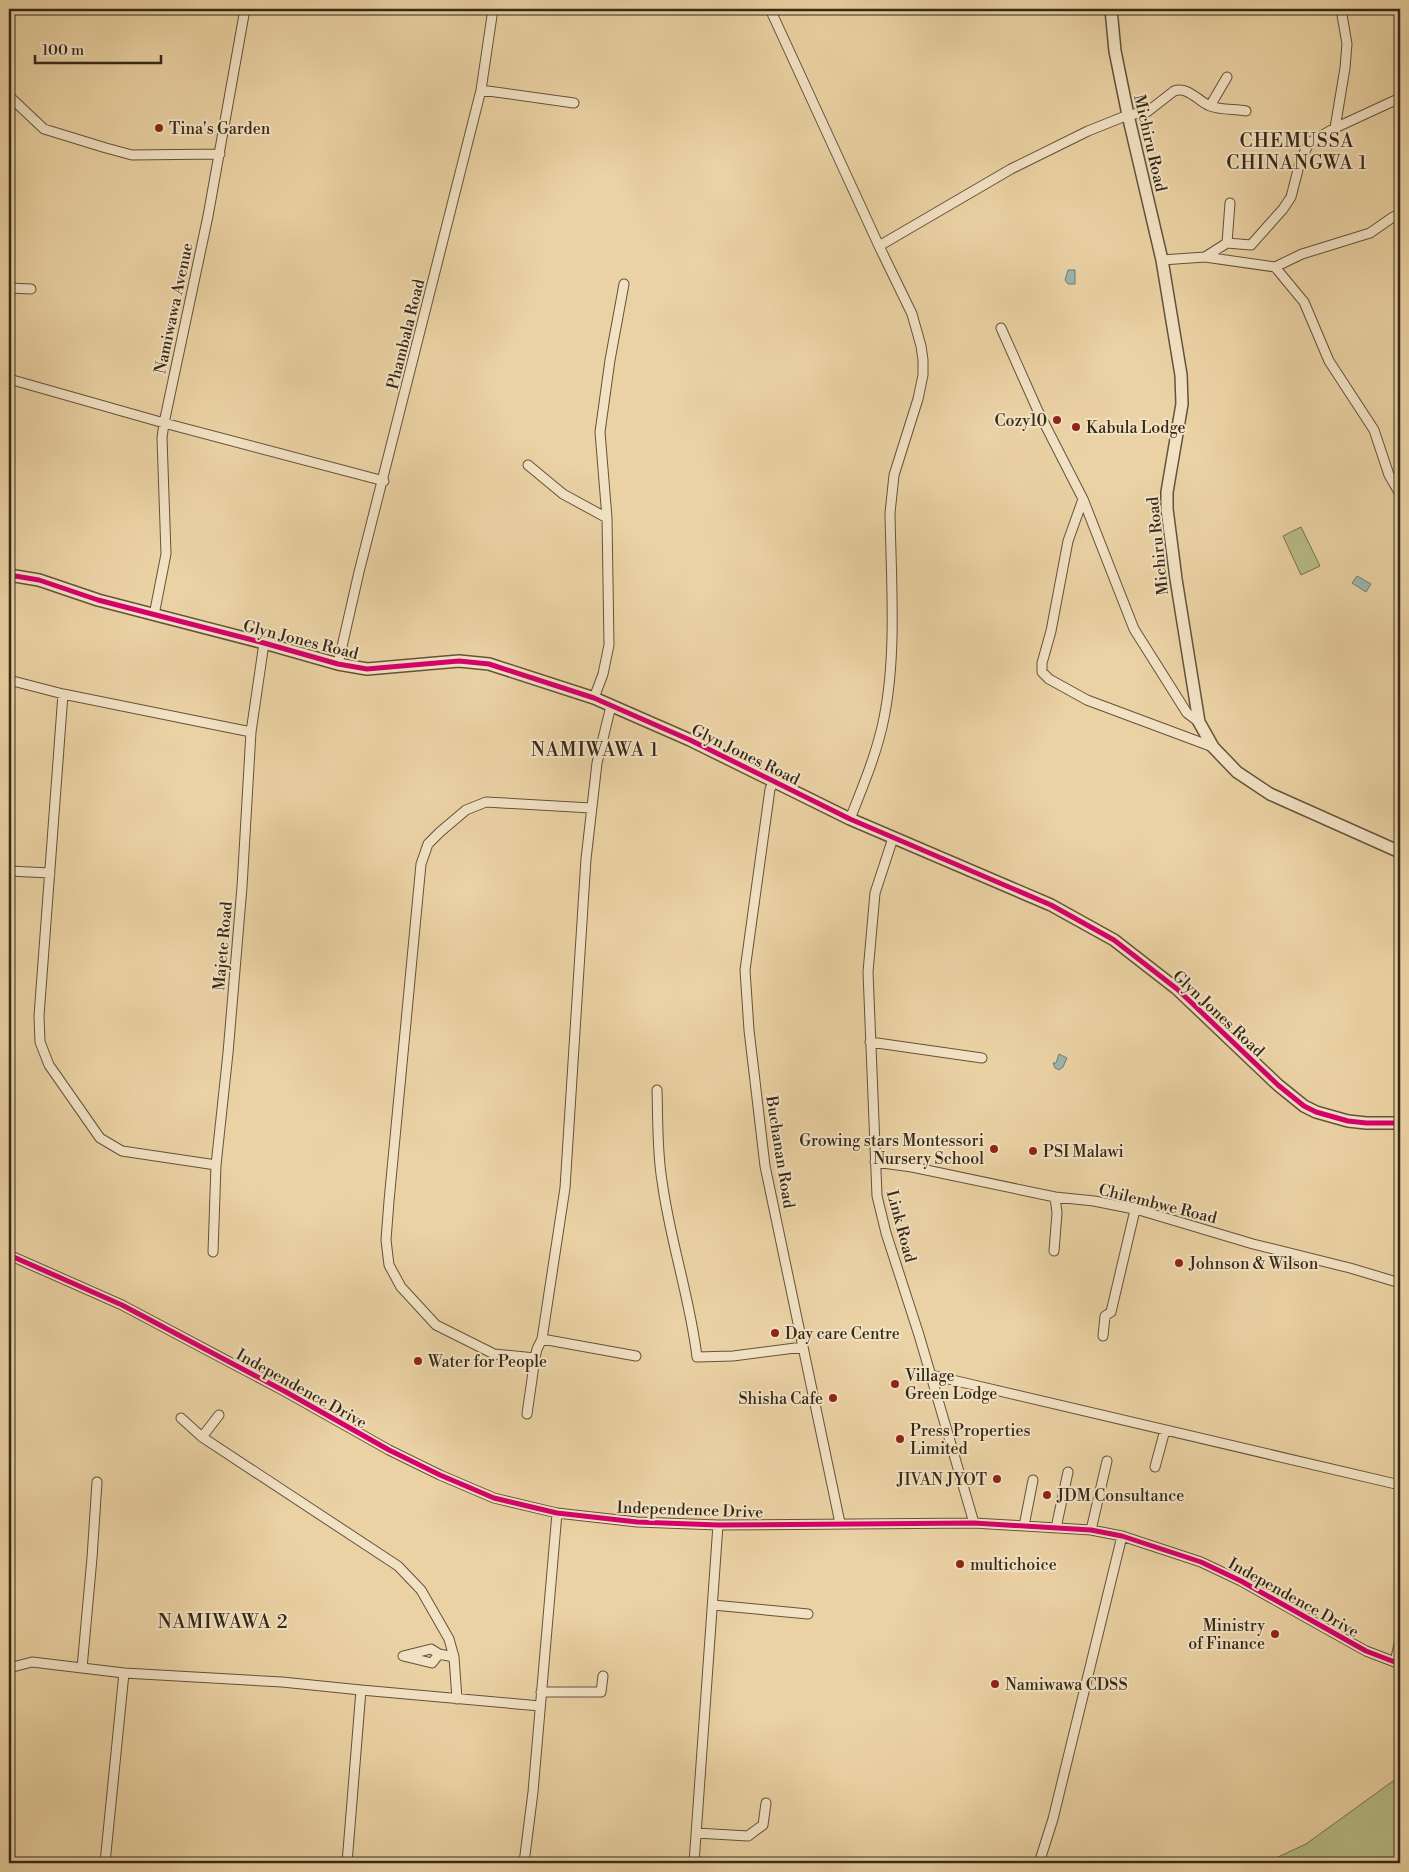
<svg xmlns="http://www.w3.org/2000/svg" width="1409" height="1872" font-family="'Libre Bodoni',serif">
<rect width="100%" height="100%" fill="#ebd2a4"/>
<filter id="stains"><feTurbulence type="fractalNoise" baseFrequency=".004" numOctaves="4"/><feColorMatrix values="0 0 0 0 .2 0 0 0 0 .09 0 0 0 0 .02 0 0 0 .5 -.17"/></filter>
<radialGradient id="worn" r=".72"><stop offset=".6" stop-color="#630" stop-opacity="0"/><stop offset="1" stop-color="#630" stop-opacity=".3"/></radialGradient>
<path fill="#b7bc86" stroke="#76724f" d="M1301 527 1320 566 1301 575 1283 536Z
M1400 1776V1863H1265L1306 1844Z"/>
<path fill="#9bb5af" stroke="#727d73" d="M1068 270H1075V284H1068L1065 280Z
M1357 576 1371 584 1366 592 1352 583Z
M1059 1054 1067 1058 1063 1067 1059 1070 1055 1068 1053 1063H1056Z"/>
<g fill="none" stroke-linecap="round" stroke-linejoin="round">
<g stroke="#62533b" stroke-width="11">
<path id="minor" d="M770 9 879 246 912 314 921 346 923 360V375L918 399 894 475 890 513C891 578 897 654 884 718 877 753 863 786 850 819
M481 90 574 103
M9 96 44 129 106 148 132 155 220 154
M1210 106 1227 77
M1335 128 1345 68 1347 44 1341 9
M1227 243 1230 203
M879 246 1011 169 1088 131 1128 115 1147 112 1174 91C1188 86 1198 101 1210 106 1220 110 1235 109 1246 111
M1205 257 1275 267 1302 254 1370 233 1393 217 1400 214
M1162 260 1205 257 1227 243 1251 245 1283 209 1291 197 1300 162 1309 143 1335 128 1400 98
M1275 267 1304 302 1329 361 1374 430 1389 475 1400 494
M9 288 31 289
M1001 328 1038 411 1083 499 1134 629 1187 713 1199 722
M9 379 164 423 384 481
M528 465 563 494 607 518
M1083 499 1068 541 1051 631 1042 663V672L1049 679 1087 700 1213 747
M154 615 166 554 162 438 164 423 208 216 245 9
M338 664 359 572 481 90 493 9
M9 680 63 694 251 732
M63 694 39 1016 40 1042 49 1065 100 1138 122 1151 216 1165
M594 698 603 674 609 645 607 518 600 432 610 360 624 284
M774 781 770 789 745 970 749 1030 765 1166 840 1523
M591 808 486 802 466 810 440 832 428 844 421 864 389 1201 386 1240 389 1265 401 1287 436 1325 494 1354 535 1358 537 1349 542 1339 565 1188 586 859 597 763 611 706
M893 838 875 893 868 972 877 1196 886 1233 919 1335 974 1523
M9 871 50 873
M870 1042 982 1058
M657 1090C658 1120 657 1151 662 1181 670 1241 690 1298 697 1357L733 1356 803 1347
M875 1162 912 1167 1055 1197 1094 1201 1139 1210 1253 1244 1350 1268 1400 1283
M1054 1251 1057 1213 1055 1197
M213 1252 216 1165 228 1053 242 887 251 732 264 643
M9 1255 122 1305 286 1392 389 1450 440 1475 494 1498 557 1513 637 1522 718 1525 974 1523 1091 1530 1122 1536 1201 1562 1241 1581 1366 1651 1400 1664
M1103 1336 1105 1316 1111 1312 1135 1210
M542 1339 636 1356
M931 1375 1400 1485
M527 1414 535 1358
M181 1418 202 1437 219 1415
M202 1437 398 1566 421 1590 449 1639 454 1657 457 1699
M1155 1467 1165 1430
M1024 1526 1033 1480
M1056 1528 1068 1472
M1091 1530 1107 1461
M713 1605 808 1614
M439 1654 432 1663 403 1656 431 1649 439 1654 454 1657
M1395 1662 1400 1640
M9 1668 32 1662 124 1673
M82 1668 92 1558 97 1482
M541 1692H601L603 1676
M696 1833 748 1836 763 1825 766 1803
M105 1863 124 1673 282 1682 361 1690
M347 1863 361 1690 540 1706
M524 1863 533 1792 557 1513
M694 1863 718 1525
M1039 1863 1053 1819 1122 1536"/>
</g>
<g stroke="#62533b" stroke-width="14">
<path id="tertiary" d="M1111 9 1115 51 1128 115 1162 260 1181 375 1182 404 1167 492V509L1176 579 1199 722 1213 747 1237 772 1270 794 1400 852
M9 575 39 580 98 600 264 643 338 664 367 669 459 661 489 664 594 698 690 740 850 819 1051 905 1114 940 1177 989 1278 1085 1304 1106 1316 1112 1348 1121 1366 1123H1400"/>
</g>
<use href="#minor" stroke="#f2e2c4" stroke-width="9"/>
<use href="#tertiary" stroke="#f2e2c4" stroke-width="11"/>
<g stroke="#f2e2c4" stroke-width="8">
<path id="cycleway" d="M9 575 39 580 98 600 264 643 338 664 367 669 459 661 489 664 594 698 690 740 850 819 1051 905 1114 940 1177 989 1278 1085 1304 1106 1316 1112 1348 1121 1366 1123H1400
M9 1255 122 1305 286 1392 389 1450 440 1475 494 1498 557 1513 637 1522 718 1525 974 1523 1091 1530 1122 1536 1201 1562 1241 1581 1366 1651 1400 1664"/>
</g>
<use href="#cycleway" stroke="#d6006c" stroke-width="5"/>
</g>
<g fill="#8f2418" stroke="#f2e2c4" stroke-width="2">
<circle cx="159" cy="128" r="5"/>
<circle cx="1057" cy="420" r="5"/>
<circle cx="1076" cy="427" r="5"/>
<circle cx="994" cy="1149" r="5"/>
<circle cx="1033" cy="1151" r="5"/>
<circle cx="1179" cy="1263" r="5"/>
<circle cx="775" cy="1333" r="5"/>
<circle cx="418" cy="1361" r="5"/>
<circle cx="895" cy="1384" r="5"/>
<circle cx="833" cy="1398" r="5"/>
<circle cx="900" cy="1439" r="5"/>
<circle cx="997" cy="1479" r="5"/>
<circle cx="1047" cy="1495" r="5"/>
<circle cx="960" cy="1564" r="5"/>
<circle cx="1275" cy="1634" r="5"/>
<circle cx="995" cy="1684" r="5"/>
</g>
<g text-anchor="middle" stroke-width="4" stroke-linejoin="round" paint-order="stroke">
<g font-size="16" fill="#352918" stroke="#f2e2c4" text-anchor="start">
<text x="169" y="134">Tina's Garden</text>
<text x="1047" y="426" text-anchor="end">Cozy10</text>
<text x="1086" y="433">Kabula Lodge</text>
<text x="984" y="1146" text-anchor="end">Growing stars Montessori<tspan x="984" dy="18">Nursery School</tspan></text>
<text x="1043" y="1157">PSI Malawi</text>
<text x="1189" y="1269">Johnson &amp; Wilson</text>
<text x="785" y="1339">Day care Centre</text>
<text x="428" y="1367">Water for People</text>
<text x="905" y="1381">Village<tspan x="905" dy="18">Green Lodge</tspan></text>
<text x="823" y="1404" text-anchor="end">Shisha Cafe</text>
<text x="910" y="1436">Press Properties<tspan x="910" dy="18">Limited</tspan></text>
<text x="987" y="1485" text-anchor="end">JIVAN JYOT</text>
<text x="1057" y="1501">JDM Consultance</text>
<text x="970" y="1570">multichoice</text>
<text x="1265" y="1631" text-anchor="end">Ministry<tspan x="1265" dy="18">of Finance</tspan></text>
<text x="1005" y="1690">Namiwawa CDSS</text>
</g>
<g font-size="16" fill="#352918" stroke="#f2e2c4">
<text transform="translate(1151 143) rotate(77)" y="6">Michiru Road</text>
<text transform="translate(173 308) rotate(-78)" y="6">Namiwawa Avenue</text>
<text transform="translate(405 334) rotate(-76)" y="6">Phambala Road</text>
<text transform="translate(1157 546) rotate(-96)" y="6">Michiru Road</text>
<text transform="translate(301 639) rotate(14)" y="6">Glyn Jones Road</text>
<text transform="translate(746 754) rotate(26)" y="6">Glyn Jones Road</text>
<text transform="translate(222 946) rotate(-85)" y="6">Majete Road</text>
<text transform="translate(1219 1013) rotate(43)" y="6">Glyn Jones Road</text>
<text transform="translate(781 1152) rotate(81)" y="6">Buchanan Road</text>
<text transform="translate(1158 1203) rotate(14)" y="6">Chilembwe Road</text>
<text transform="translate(902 1226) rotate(75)" y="6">Link Road</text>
<text transform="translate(302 1388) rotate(29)" y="6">Independence Drive</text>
<text transform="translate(690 1509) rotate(2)" y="6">Independence Drive</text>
<text transform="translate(1294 1597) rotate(29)" y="6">Independence Drive</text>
</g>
<g font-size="19" letter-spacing="1" fill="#352918" stroke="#f2e2c4">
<text x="1297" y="147">CHEMUSSA<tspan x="1297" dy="22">CHINANGWA 1</tspan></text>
<text x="595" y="756">NAMIWAWA 1</text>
<text x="223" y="1628">NAMIWAWA 2</text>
</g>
</g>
<rect width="1409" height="1872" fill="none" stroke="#ebd2a4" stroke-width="30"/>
<rect x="10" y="10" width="1389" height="1852" fill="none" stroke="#352918" stroke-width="2.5"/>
<rect x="15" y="15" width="1379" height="1842" fill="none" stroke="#352918"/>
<path d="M35 55v8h126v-8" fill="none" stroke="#352918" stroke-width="2.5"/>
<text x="42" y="55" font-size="15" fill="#352918" stroke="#f2e2c4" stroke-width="4" paint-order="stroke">100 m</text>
<rect width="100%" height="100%" filter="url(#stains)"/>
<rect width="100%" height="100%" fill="url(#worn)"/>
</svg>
